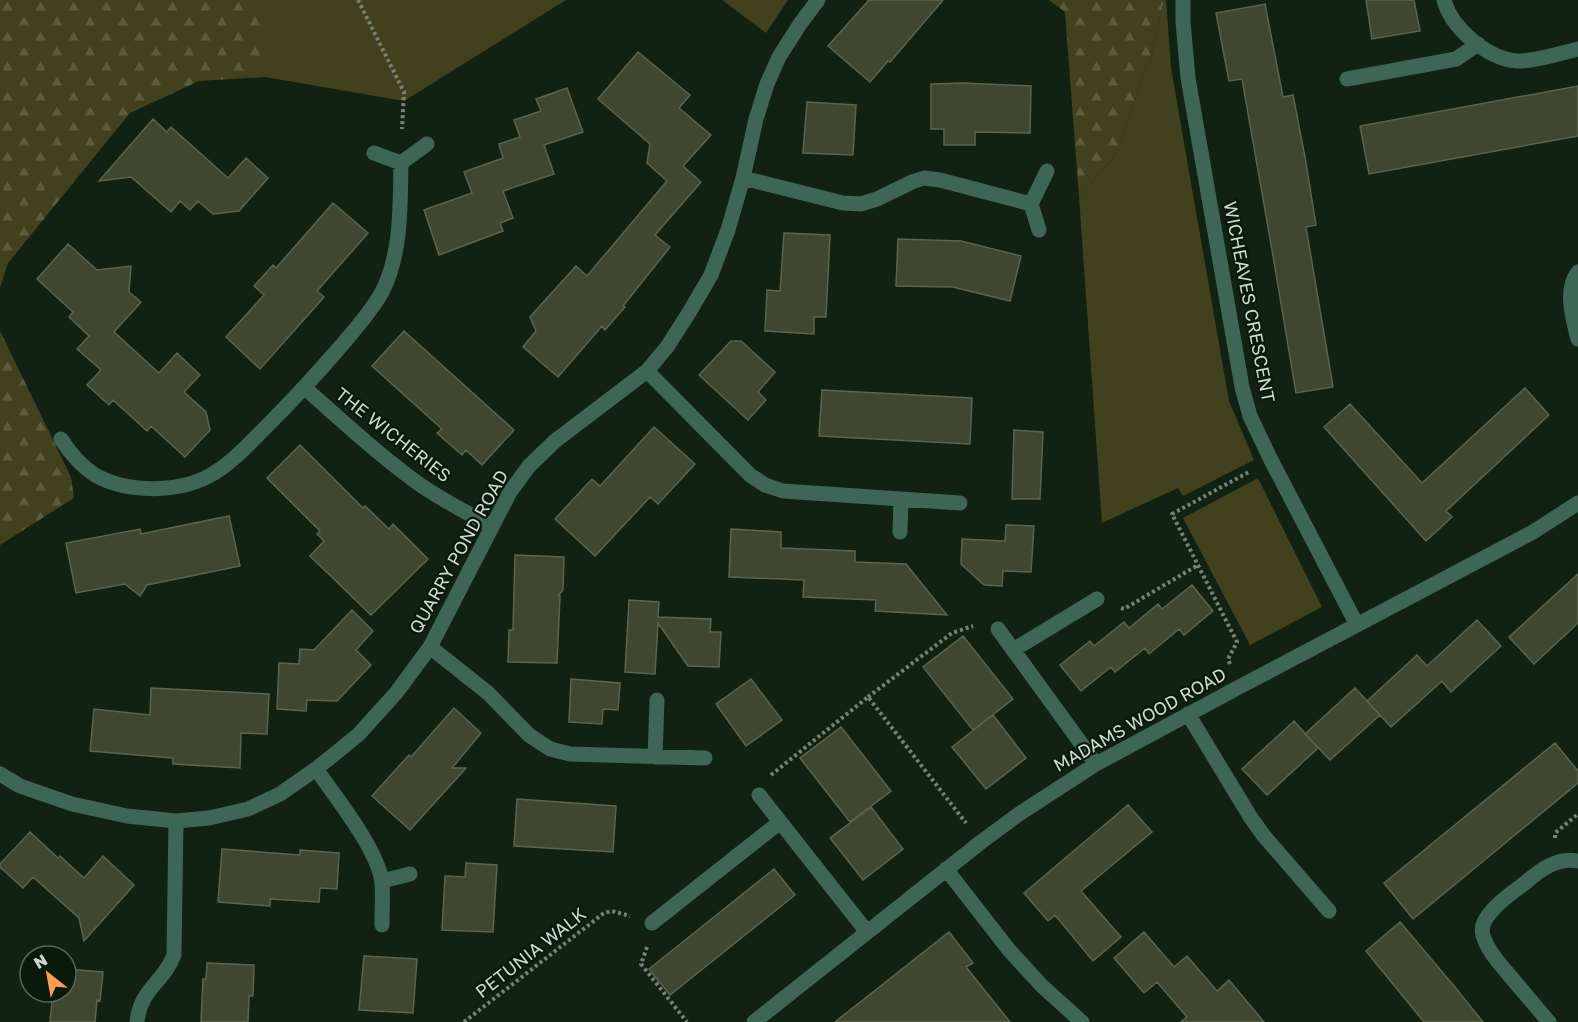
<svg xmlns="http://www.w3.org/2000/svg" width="1578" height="1022" font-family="'Golos Text',sans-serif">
<defs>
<pattern id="forest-firs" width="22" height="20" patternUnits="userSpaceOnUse" patternTransform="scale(1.5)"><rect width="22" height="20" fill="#41411d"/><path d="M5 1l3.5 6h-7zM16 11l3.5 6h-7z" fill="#5b5c3d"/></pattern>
</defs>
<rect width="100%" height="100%" fill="#122212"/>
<path fill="#41411d" d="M265 0H566L404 101 265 77Z
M722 0H788L766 33Z
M1164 0H1166L1171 68 1229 401 1254 460 1183 496 1178 488 1102 523 1079 197 1114 157 1151 56Z
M1258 478 1322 607 1250 645 1183 518Z"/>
<path fill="url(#forest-firs)" d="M0 0H265V77L199 81 130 113 8 263 0 288Z
M1049 0H1164L1151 56 1114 157 1079 197 1065 12Z
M0 331 71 477 74 498 0 545Z"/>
<path fill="#3d4731" stroke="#5b654e" stroke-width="1.5" d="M869 0H943L890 62 888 61 870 82 828 46Z
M1366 0H1414L1420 31 1372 39Z
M1265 4 1283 97 1293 95 1305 157 1316 225 1306 227 1333 387 1296 393 1272 250 1242 79 1229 81 1216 13Z
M638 52 690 95 679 108 711 135 683 166 701 182 655 235 670 247 623 306 625 307 605 330 602 326 558 377 523 347 536 331 530 317 576 266 587 276 667 181 647 163 650 144 598 99Z
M963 83 1031 86 1030 133 975 132V145H944V129H931V84Z
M1578 86V136L1369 174 1360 126Z
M567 88 583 132 544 145 554 174 503 191 513 218 500 223 503 231 439 255 424 210 472 193 464 172 503 158 499 144 520 137 514 120 541 111 536 99Z
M807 102 856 105 853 155 803 153Z
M153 119 167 132 171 127 228 178 246 158 268 178 239 211 213 214 198 201 190 210 180 201 171 212 131 177 99 181Z
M333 203 368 233 317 291 324 297 260 369 226 337 264 295 254 286 273 265 276 268Z
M784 233 830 235 826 317H814V334L765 331 767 290 780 291Z
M898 239 961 241 1021 256 1010 301 953 287 896 286Z
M68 244 97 270 131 266 129 292 141 302 114 332 159 373 177 353 200 375 184 392 206 412 210 430 185 457 151 426 147 431 113 400 109 405 87 385 101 370 77 349 89 336 69 317 73 312 37 279Z
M404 331 514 430 482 465 466 450 462 455 437 433 442 429 372 366Z
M731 341H741L775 372 758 392 766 400 748 420 699 375Z
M1525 388 1549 415 1446 511 1452 517 1426 541 1324 427 1350 404 1422 483Z
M822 390 972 398 970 444 819 436Z
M654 427 695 464 658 504 650 497 595 556 555 519 592 479 600 486Z
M1014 430 1043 432 1040 499H1012Z
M300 445 363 508 365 506 389 529 393 524 428 559 371 615 310 556 324 541 317 534 320 531 267 478Z
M229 516 240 566 147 585 140 596 125 584 76 593 66 543 140 529 141 534Z
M1006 525 1034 526 1031 572 1003 571 1002 586 984 585 961 564 962 539 1005 541Z
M731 529 781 532V548L855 551V562L906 564 947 615 875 611 876 600 803 597 804 580 729 577Z
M515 555 564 557 563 590 558 596H560L557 663 508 662 509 630H513Z
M1578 574V623L1534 664 1509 637Z
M1192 585 1213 611 1184 635 1179 629 1149 654 1145 648 1115 672 1111 667 1081 691 1060 665 1090 641 1094 646 1124 622 1129 628 1158 604 1162 609Z
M629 600 659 602 658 617 711 619 710 632H721L719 667 688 666 658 623 655 674 625 672Z
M352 610 373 631 356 650 371 665 337 701 307 700 306 711 277 709 279 663 299 664 300 649 314 650Z
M1477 620 1501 646 1451 692 1442 681 1391 727 1367 701 1417 655 1427 666Z
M963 636 1013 699 973 730 923 667Z
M571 679 620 683 618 710 603 709 602 724 569 722Z
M751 679 782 720 746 746 716 704Z
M151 688 269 694 267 734 241 733 240 768 173 764V758L90 751 94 709 150 715Z
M1355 688 1380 715 1330 760 1305 734Z
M454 708 481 733 452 768H466L410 830 372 796 409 755 411 757Z
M993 715 1026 758 986 789 952 747Z
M1294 721 1318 748 1267 795 1242 769Z
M841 727 891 791 850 822 800 758Z
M1555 743 1578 771V783L1413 919 1384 883Z
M517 799 616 806 613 852 514 846Z
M1128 805 1152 832 1081 891 1121 937 1093 961 1055 915 1048 921 1024 893Z
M871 807 903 849 863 880 830 838Z
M30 832 58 858 60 856 84 878 103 856 134 885 84 941 79 918 33 877 23 888 0 867V864Z
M222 849 300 855V850L339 853 337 889 320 888 319 902 270 899V906L218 902Z
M466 863 497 865 493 932 442 930 445 876 465 877Z
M774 869 795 895 670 995 649 969Z
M1400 922 1454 986 1483 1022H1424L1366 951Z
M949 932 973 963 966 967 1010 1022H835Z
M1144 932 1174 967 1187 956 1217 991 1229 980 1264 1022H1181L1187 1017 1157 982 1144 993 1114 958Z
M364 956 417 959 413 1013 359 1010Z
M207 963 254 965 253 996H249L248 1022H201L203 979H206Z
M66 969 103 972 100 1001 97 1000 95 1022H50L53 992H66Z"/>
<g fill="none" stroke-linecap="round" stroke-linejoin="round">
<path stroke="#768376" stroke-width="4" stroke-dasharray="3 3" stroke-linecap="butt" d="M358 0 404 92 402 129
M1121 608 1124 609 1198 565
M1230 664 1228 659 1237 642 1172 514 1249 472
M868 697 952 633 973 626
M771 775 868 697 966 823
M1555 838V833L1578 814
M647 947 641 964 687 1022
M464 1022 604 913 612 911 630 916"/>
<path stroke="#3e6654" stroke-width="15" d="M1183 0V22L1188 78 1242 387 1250 416 1271 460 1357 625
M1444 0C1451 28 1488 59 1517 61 1534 62 1561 53 1578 49
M1347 79 1456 59 1478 44
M374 153 401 163 427 144
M743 178 843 203 861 204 877 199 912 182 924 178 940 180 1031 204
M1039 230 1031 204 1047 171
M1578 272C1564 290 1573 319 1578 339
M647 371 750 475 765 485 783 491 960 503
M305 388C342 421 379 455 419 484 442 500 467 513 492 526
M61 439C70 453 81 466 95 475 127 493 177 493 209 476 230 465 247 446 264 429 291 402 316 375 341 346 355 329 371 312 382 292 402 253 400 205 401 163
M900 532 901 499
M998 629 1096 764
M430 647 488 693 529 735 550 749 570 754 705 758
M1013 650 1097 599
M1188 714 1251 818 1264 836 1329 911
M655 757 657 700
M316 769C335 796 379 851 382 883 383 896 382 911 382 925
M0 774 20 786 72 804 127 816 176 821 209 818 248 809 280 794 316 769 358 735 396 693 430 647 510 492 529 466 555 441 647 371 667 347 690 311 711 275 728 230 743 178 756 119 767 84 779 57 800 24 818 0
M759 795 867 932
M946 869 1009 950 1042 986 1082 1022
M382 881 410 874
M652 923 780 822
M137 1022C140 989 164 982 174 955L176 821
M754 1022 981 842 1019 814 1096 764 1241 686 1533 532 1578 503
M1549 1022C1536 1007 1523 991 1510 976 1501 965 1489 953 1484 938 1482 935 1482 928 1483 925 1488 909 1512 893 1525 883 1540 870 1557 857 1578 861"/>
</g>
<g text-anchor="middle" stroke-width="4.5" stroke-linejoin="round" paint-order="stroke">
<g font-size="18" fill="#cfd9cf" stroke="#09190a">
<text transform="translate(1249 302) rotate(79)" y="6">WICHEAVES CRESCENT</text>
<text transform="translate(393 435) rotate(38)" y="6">THE WICHERIES</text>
<text transform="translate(459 552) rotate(-61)" y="6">QUARRY POND ROAD</text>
<text transform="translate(1140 720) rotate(-29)" y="6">MADAMS WOOD ROAD</text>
<text transform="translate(531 953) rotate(-38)" y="6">PETUNIA WALK</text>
</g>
</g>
<g transform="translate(48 974) rotate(329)"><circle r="28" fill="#09190a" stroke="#586659" stroke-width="1.5"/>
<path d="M0-4.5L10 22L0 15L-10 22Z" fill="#fd9c55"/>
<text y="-9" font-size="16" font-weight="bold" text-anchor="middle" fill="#cfd9cf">N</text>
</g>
</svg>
